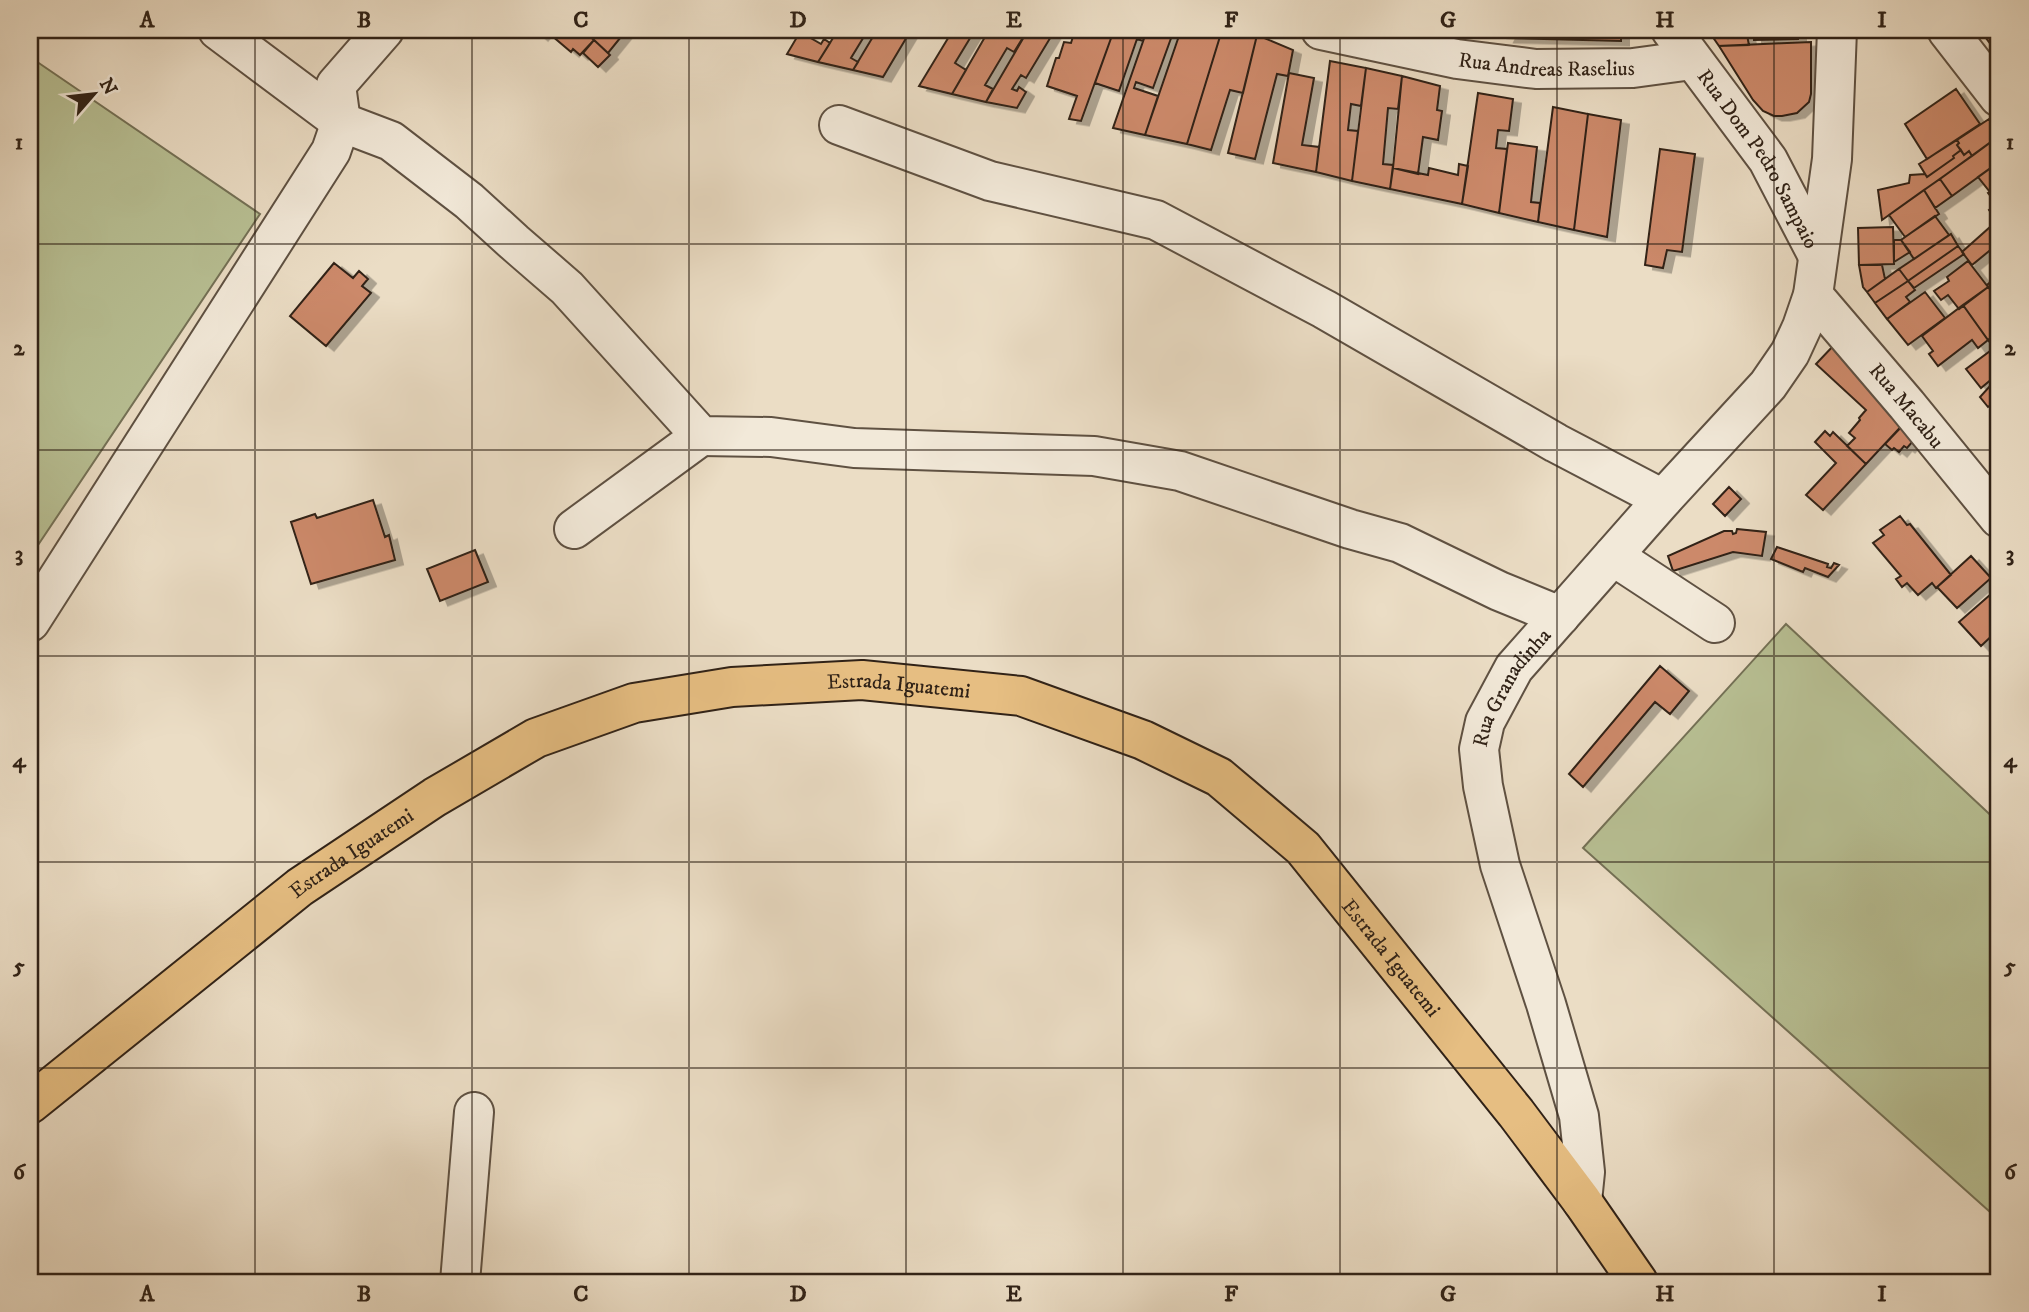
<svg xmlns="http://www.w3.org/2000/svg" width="2029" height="1312" font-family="'IM FELL DW Pica',serif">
<defs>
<filter id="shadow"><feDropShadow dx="8" dy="4.5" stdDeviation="0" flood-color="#0004"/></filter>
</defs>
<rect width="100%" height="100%" fill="#ebddc5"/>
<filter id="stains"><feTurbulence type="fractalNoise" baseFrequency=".00286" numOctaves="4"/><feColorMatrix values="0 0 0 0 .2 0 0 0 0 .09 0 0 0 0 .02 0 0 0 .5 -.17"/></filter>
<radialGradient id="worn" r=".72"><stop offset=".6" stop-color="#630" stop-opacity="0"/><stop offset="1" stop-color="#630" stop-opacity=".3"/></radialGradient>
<path fill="#b8c094" stroke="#747156" stroke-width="2" d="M30 57 260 214 30 557Z
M1786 624 1999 823V1220L1583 848Z"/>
<path fill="#cc896b" stroke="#302217" stroke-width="2" filter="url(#shadow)" d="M533 30H582L594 40 580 55 573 49 571 52 545 30 540 36Z
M602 30H623L625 32 608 53 593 39Z
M838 30H868L851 58 858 62 853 70 818 62Z
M877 30H911L883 77 853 70Z
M953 30H975L955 63 966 70 952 94 919 86Z
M989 30 1027 31 1014 52 1007 48 985 85 993 89 986 102 952 94Z
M1028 30H1055L1026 78 1021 75 1012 89 1017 91 1019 87 1026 92 1017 108 986 102Z
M1075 30H1114L1081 121 1069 119 1077 96 1047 86 1056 58H1059L1064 42 1071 43Z
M1114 30H1147L1143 41 1137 39 1119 91 1095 83Z
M1147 30H1174L1153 88 1136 82 1134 88 1158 96 1145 135 1113 128Z
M1181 30H1222L1187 144 1145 135Z
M1222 30H1244L1257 35 1243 93 1230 90 1211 150 1187 144Z
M1510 30H1621V41L1506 38Z
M1730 30H1746L1749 45 1719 46 1710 33Z
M1754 30H1798V39L1754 40Z
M1980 30H1999V41L1992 46Z
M800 32 821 44 824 39 830 43 818 62 787 54Z
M1257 35 1293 50 1288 76 1277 74 1255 159 1228 153Z
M594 40 610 55 598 67 583 53Z
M1811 42V94L1809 102 1797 113 1782 116H1774L1763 111 1753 100 1719 46Z
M1330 61 1366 68 1361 106 1351 104 1348 130 1358 131 1352 181 1316 172Z
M1366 68 1402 76 1398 109 1388 108 1383 164 1393 165 1390 189 1352 181Z
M1289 73 1314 78 1302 145 1319 147 1316 172 1273 163Z
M1402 76 1440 86 1437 110 1442 111 1438 140 1423 137 1418 174 1393 168Z
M1956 89 1980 124 1927 159 1905 124Z
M1478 93 1513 99 1509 131 1498 130 1496 148 1507 149 1499 213 1462 204Z
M1553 107 1588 114 1574 230 1538 222Z
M1588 114 1621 120 1607 237 1574 230Z
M1989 119 1999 131V136L1972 156 1969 151 1964 155 1957 145 1959 143 1957 140Z
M1999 136V162L1952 196 1940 179Z
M1957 140 1959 143 1957 145 1961 150 1953 156 1954 158 1927 177 1919 164Z
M1508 143 1537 147 1531 202 1540 203 1538 222 1499 213Z
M1660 149 1695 154 1682 252 1667 250 1663 268 1645 265Z
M1961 150 1964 155 1969 151 1972 156 1882 220 1878 190 1909 183 1910 175 1925 174 1927 177 1954 158 1953 156Z
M1999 162V185L1990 192 1978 177Z
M1459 164 1468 166 1462 204 1390 189 1393 168 1428 175 1429 168 1458 175Z
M1940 179 1952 196 1935 208 1924 190Z
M1999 185V219L1997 221 1989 210 1997 204 1988 193Z
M1924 190 1939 214 1905 237 1889 215Z
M1935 216 1949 235 1914 259 1901 240Z
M1999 219V243L1972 265 1962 252Z
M1893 227 1894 264 1859 265 1858 228Z
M1951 234 1958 246 1908 281 1899 269Z
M1894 240H1901L1910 252 1894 262Z
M1958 246 1964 254 1914 288 1908 281Z
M1968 261 1988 287 1959 309 1948 295 1941 300 1934 291 1949 281 1947 277Z
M334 263 353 278 359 271 368 279 362 286 371 293 326 346 290 316Z
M1859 265H1882L1885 279 1867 292 1863 287Z
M1899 269 1908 281 1875 303 1867 292Z
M1999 275V301L1987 285Z
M1908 281 1915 290 1906 297 1910 302 1887 319 1875 303Z
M1988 287 1999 301V332L1988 340 1963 305Z
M1925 292 1945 318 1908 345 1887 319Z
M1963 305 1988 340 1978 348 1972 340 1938 366 1929 354 1933 351 1922 336Z
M1999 332V373L1981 388 1966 369 1994 348 1988 340Z
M1835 344 1909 418 1866 464 1847 446 1855 438 1849 433 1860 420 1859 418 1866 410 1816 364Z
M1999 382V399L1988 407 1980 397 1990 386 1991 388Z
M1907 421 1920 433 1907 448 1904 446 1899 452 1894 448 1892 450 1885 444Z
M1825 431 1830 436 1833 432 1866 464 1823 510 1806 495 1836 463 1815 442Z
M1729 487 1741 499 1725 516 1713 504Z
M373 500 385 537 389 535 395 560 311 584 291 522 315 514 317 518Z
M1900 516 1907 525 1910 524 1951 575 1936 588 1932 583 1918 595 1907 583 1902 587 1896 579 1901 576 1873 543 1884 535 1880 530Z
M1737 529 1766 532 1762 556 1733 552 1673 571 1668 556 1724 531H1732L1733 534 1736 533Z
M1777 547 1828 564 1827 567 1831 568 1834 563 1839 565 1828 577 1805 568 1803 572 1771 559Z
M475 550 488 582 440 601 427 569Z
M1971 556 1991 578 1957 608 1937 587Z
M1999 587V629L1981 646 1959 622Z
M1660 666 1689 691 1670 714 1655 702 1583 787 1569 774Z"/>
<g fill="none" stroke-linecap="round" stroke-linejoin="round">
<g stroke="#5f5142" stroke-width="42">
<g id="minor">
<path d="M218 30 341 122 391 141 469 201 514 242 567 288 701 436 771 437 854 448 1094 456 1180 471 1350 529 1400 543 1499 591 1560 616"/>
<path id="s1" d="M1321 30 1457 59 1536 69 1633 68 1692 60"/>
<path id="s2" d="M1671 30 1768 160 1818 256"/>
<path d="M1947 30 1999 97"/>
<path d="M839 125 990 181 1156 220 1324 309 1556 443 1663 499"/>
<path id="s3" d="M1813 295 1907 405 1999 518"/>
<path d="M574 529 701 436"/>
<path d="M1613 556 1715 623"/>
<path d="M30 622 331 151 341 122 336 85 384 30"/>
<path id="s4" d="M1582 1201 1585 1172 1579 1116 1546 1004 1500 865 1483 786 1479 749 1485 722 1514 668 1663 499 1768 385 1790 353 1802 327 1813 295 1832 159 1837 30"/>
<path d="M460 1282 474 1112"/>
</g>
</g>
<g stroke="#302217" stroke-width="42">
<g id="major">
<path id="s5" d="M30 1104 300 887 435 797 536 738 634 703 732 687 862 680 1021 696 1143 740 1219 777 1303 848 1516 1113 1582 1201 1638 1282"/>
</g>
</g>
<use href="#minor" stroke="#f2e9d9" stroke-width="38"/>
<use href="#major" stroke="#e6be82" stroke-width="38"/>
</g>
<path fill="none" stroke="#302217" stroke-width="2" stroke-opacity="0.55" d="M255 30V1282M472 30V1282M689 30V1282M906 30V1282M1123 30V1282M1340 30V1282M1557 30V1282M1774 30V1282M30 244H1999M30 450H1999M30 656H1999M30 862H1999M30 1068H1999"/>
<g text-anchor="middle" stroke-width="5" stroke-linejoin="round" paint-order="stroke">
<g font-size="21" fill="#302217" stroke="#f2e9d9">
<text dy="7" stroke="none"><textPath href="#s1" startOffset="229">Rua Andreas Raselius</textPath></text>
<text dy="7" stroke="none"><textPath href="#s2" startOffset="156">Rua Dom Pedro Sampaio</textPath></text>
<text dy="7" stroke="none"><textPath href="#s3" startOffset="145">Rua Macabu</textPath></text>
<text dy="7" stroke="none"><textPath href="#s5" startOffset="996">Estrada Iguatemi</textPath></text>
<text dy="7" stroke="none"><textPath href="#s4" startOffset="537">Rua Granadinha</textPath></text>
<text dy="7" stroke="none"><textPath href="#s5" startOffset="408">Estrada Iguatemi</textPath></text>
<text dy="7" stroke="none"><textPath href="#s5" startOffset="1584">Estrada Iguatemi</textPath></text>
</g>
</g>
<rect width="2029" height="1312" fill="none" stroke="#ebddc5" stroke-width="77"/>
<g transform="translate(94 94) rotate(62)" stroke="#f2e9d9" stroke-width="5" paint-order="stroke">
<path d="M0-5L12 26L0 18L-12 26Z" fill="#302217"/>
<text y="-10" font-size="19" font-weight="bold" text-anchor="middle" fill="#302217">N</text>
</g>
<rect x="38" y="38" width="1952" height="1236" fill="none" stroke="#302217" stroke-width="2.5"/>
<g font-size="23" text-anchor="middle" font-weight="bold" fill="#302217">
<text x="147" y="27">A</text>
<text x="364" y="27">B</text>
<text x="581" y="27">C</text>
<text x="798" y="27">D</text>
<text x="1014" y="27">E</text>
<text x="1231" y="27">F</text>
<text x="1448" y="27">G</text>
<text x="1665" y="27">H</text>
<text x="1882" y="27">I</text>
<text x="19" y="149">1</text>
<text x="2010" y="149">1</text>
<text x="19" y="355">2</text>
<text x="2010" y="355">2</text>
<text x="19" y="561">3</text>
<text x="2010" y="561">3</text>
<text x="19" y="767">4</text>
<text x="2010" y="767">4</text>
<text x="19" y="973">5</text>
<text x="2010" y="973">5</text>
<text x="19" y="1179">6</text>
<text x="2010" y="1179">6</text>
<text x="147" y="1301">A</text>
<text x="364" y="1301">B</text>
<text x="581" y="1301">C</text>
<text x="798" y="1301">D</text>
<text x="1014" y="1301">E</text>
<text x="1231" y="1301">F</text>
<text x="1448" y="1301">G</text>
<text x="1665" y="1301">H</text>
<text x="1882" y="1301">I</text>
</g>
<rect width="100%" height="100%" filter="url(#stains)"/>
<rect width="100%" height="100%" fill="url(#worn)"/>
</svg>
